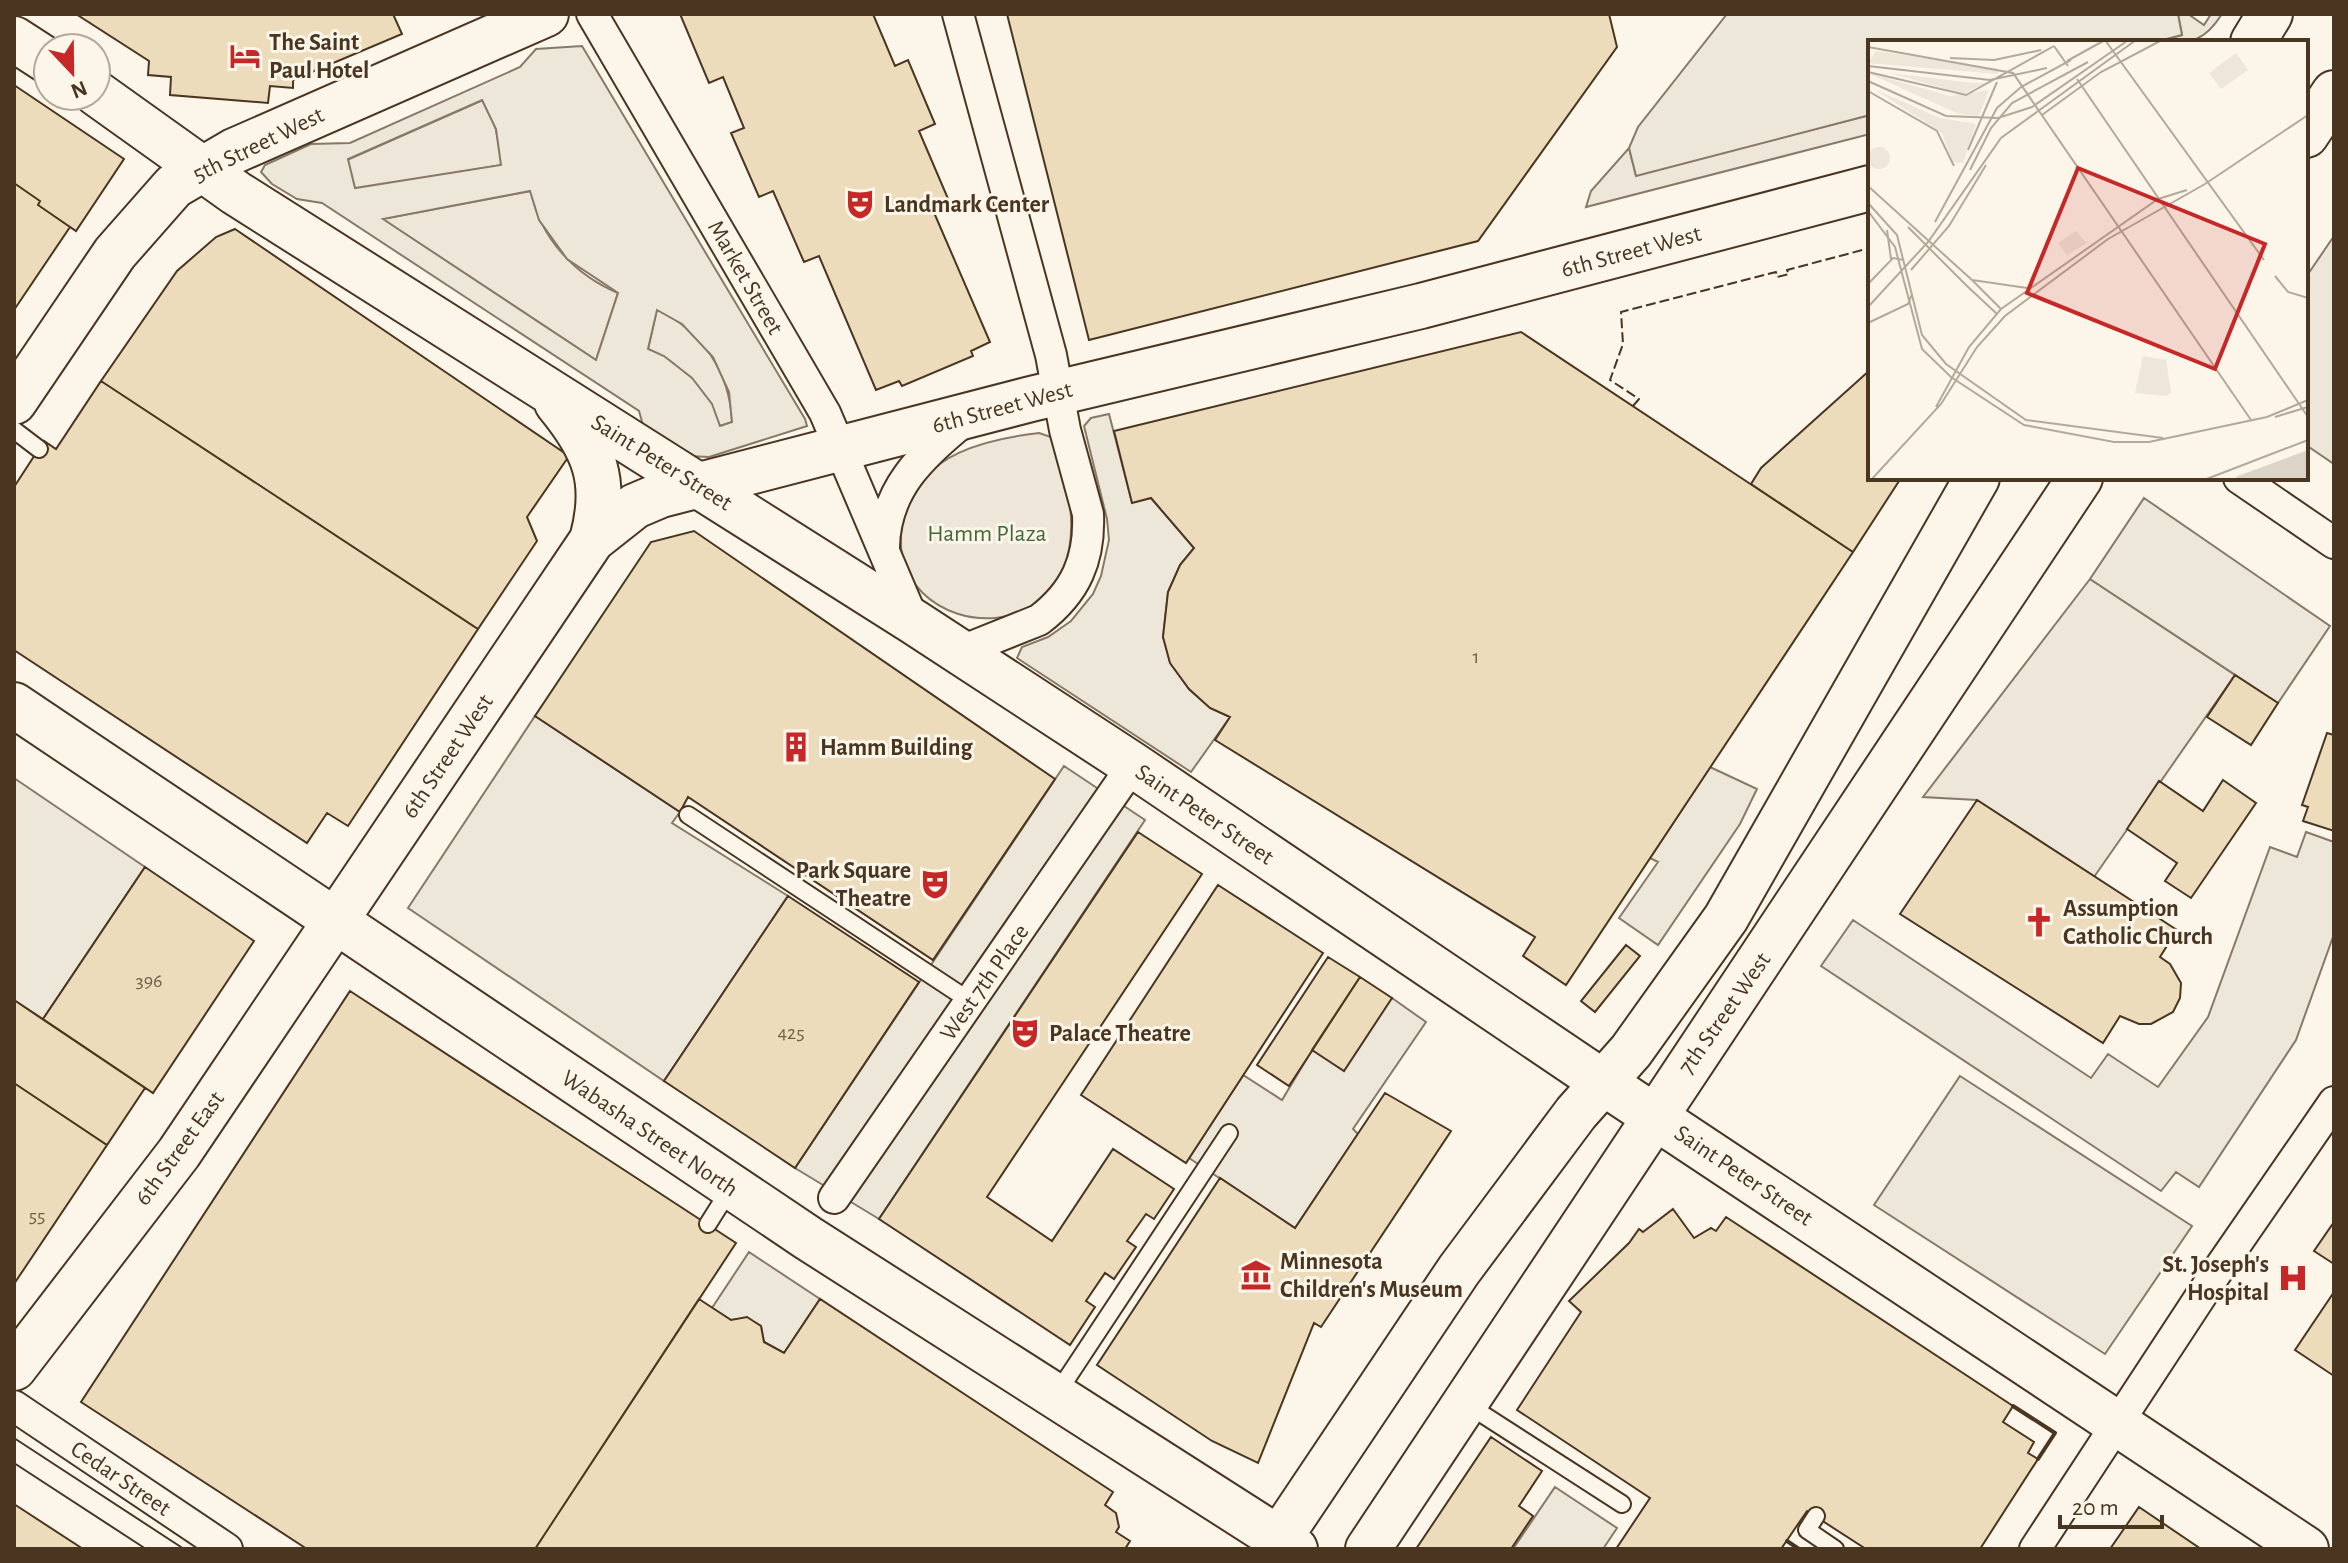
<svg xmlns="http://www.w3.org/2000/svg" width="2348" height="1563" font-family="'Alegreya Sans',sans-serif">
<rect width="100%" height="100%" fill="#fbf6e9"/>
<path fill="#ede6d9" stroke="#887966" stroke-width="2" d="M2178 14H2188L2204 25 2211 14H2222C2202 45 2190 42 2155 42L2182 35Z
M483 100 496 129 502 165 355 189 347 160Z
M1870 115V134L1586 207 1591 191 1629 148 1636 175Z
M531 191C540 238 575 275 618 293L596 360 382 219Z
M657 309C702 331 730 372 732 422L720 426C700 392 686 365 648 349Z
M1039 433 1051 437C1148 678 859 654 906 509 924 454 986 439 1039 433Z
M2090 579 2235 675 2094 877 1977 800 1923 797Z"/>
<path fill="#ede7d9" stroke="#887966" stroke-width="2" fill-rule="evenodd" d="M1727 14H2178L2182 35 2155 42H1870V115L1636 176 1629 148 1638 127Z
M582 46 805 419 807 426 709 457 688 456 644 429 639 411 322 203 297 199 272 184 261 172 265 165 311 144 350 143 520 67 536 49ZM482 100 496 129 501 165 355 188 348 159ZM530 191 539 220 567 259 618 293 596 360 383 219ZM657 310 682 324 713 357 729 392 732 422 720 426 712 404 692 378 664 356 648 349Z
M2334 236V464L2306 445V277Z
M1109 414 1132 502 1151 498 1194 548 1180 565 1168 592 1163 637 1170 662 1189 689 1210 708 1230 717 1191 772 1017 658 1022 647 1048 637 1071 621 1093 594 1101 576 1109 540 1107 519 1084 426 1091 418Z
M2144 498 2330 626 2278 703 2090 579Z
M535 716 680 812 672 823 788 896 664 1081 408 908Z
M1064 766 1145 820 879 1219 795 1168Z
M1710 767 1757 789 1740 824 1658 945 1619 918 1658 862 1650 858Z
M14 778 145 867 43 1019 14 1000Z
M2306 832 2334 842V934L2296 1040 2199 1187 2176 1172 2161 1191 1821 966 1853 920 2091 1078 2108 1054 2158 1087 2208 1017 2270 847 2297 857Z
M1392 998 1426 1022 1353 1129 1358 1134 1295 1228 1189 1158 1243 1075 1282 1100 1312 1050Z
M1960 1076 2192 1226 2105 1354 1874 1205Z
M749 1252 820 1299 784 1353 764 1342 761 1326 747 1318 731 1320 712 1308Z
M1555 1487 1617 1528 1603 1549H1513Z"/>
<path fill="#ecdcbc" stroke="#4a3520" stroke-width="2" d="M76 14H393L402 34 293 80V88L270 86 268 103 170 95 171 77 148 75 149 61Z
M680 14H873L895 66 908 60 935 124 919 131 949 201 932 208 990 342 971 351 973 356 902 386 899 381 876 390 819 256 804 262 773 191 759 197 731 133 744 128 723 77 709 83Z
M1007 14H1609L1617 47 1478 241 1089 340Z
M14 85 124 159 76 231 38 205 40 201 14 183Z
M14 183 40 201 38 205 70 227 14 310Z
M235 229 569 456 527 517 537 541 478 629 101 381 177 271 216 237Z
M1521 332 1853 552 1566 985 1523 956 1535 937 1215 740 1230 717 1210 708 1189 689 1170 663 1163 637 1168 592 1180 565 1194 548 1151 498 1132 503 1114 431Z
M1870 370V478H1901L1853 552 1751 484 1761 468Z
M101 381 478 629 348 826 327 813 307 843 14 650V487L44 441 56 449Z
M694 531 1055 779 933 960 688 797 680 812 535 716 651 542Z
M2235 675 2278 703 2251 745 2207 717Z
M2327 733 2334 735V831L2303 821 2308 807 2302 805Z
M2223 780 2256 803 2191 898 2165 881 2177 863 2127 829 2159 781 2203 811Z
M1977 800 2177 930 2160 957 2170 964 2181 983 2180 998 2173 1012 2151 1024H2139L2120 1016 2103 1043 1900 914Z
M1138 832 1202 874 987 1197 1052 1241 1113 1149 1174 1189 1154 1219 1146 1214 1127 1241 1136 1247 1114 1279 1105 1273 1086 1301 1095 1307 1070 1345 879 1219Z
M145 867 254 941 153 1093 43 1019Z
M1218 885 1323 953 1186 1163 1081 1095Z
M788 896 919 982 795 1168 664 1081Z
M1626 945 1640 956 1595 1012 1581 1001Z
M1328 957 1360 977 1289 1086 1257 1065Z
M1360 977 1392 998 1344 1071 1312 1050Z
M350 991 736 1243 535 1549H307L81 1402Z
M14 1000 145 1088 107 1145 14 1083Z
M14 1083 107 1145 14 1284Z
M1385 1093 1451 1131 1321 1327 1314 1323 1258 1463 1212 1441 1097 1365 1220 1178 1295 1228Z
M1673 1209 1694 1238 1711 1228 1716 1231 1726 1217 2013 1406 2003 1422 2034 1442 2028 1453 2038 1459 1980 1549H1866L1807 1511 1781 1549H1616L1650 1498 1517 1410 1581 1312 1569 1301 1629 1243 1639 1229 1643 1232Z
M2334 1222V1264L2314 1251Z
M2334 1292V1376L2295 1350Z
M699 1299 731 1320 747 1317 761 1326 764 1342 784 1353 820 1299 1113 1492 1105 1505 1116 1513 1119 1527 1116 1532 1130 1541 1125 1549H535Z
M1491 1437 1542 1471 1519 1506 1533 1516 1511 1549H1416Z
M14 1504 83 1549H14Z
M2139 1507 2201 1549H2110Z"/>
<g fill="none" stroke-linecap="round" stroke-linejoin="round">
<g stroke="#4a3520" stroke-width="20">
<path id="lane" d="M14 430 39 449
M688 815 970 1001
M708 1224 730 1189
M1056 1395 1229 1133
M1465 1403 1622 1504
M1816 1516 1807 1530 1835 1549"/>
</g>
<g stroke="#4a3520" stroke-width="34">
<path id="street" d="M592 14 825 413 914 622
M958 14 1051 355 1065 430 1088 514C1090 559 1076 592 1039 620L959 652
M2239 478 2334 543
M884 547C885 489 922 455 964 421
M834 1198 1133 765
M14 1406 227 1549
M2035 1549 2216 1273 2334 1102"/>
</g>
<g stroke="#4a3520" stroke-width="48">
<path id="secondary" d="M14 39 48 61
M2253 42 2270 14
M96 93 236 193 914 622 1133 765 1604 1083 2306 1549
M2306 135 2334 93
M14 402 115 253 174 186 234 151 546 14
M557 403C595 449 608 482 592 540
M14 705 808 1238 1295 1549
M14 1368 179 1153 592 540 635 506 661 495 1031 399 1421 306 1870 188
M1272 1549 1459 1270 1576 1113 1631 1051 1726 918 1977 478
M1368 1549 2080 478"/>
</g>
<use href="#lane" stroke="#fbf6e9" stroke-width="16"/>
<use href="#street" stroke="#fbf6e9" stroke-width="30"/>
<use href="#secondary" stroke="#fbf6e9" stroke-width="44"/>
<path stroke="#4a3520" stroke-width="2" d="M14 1438 184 1549
M14 1463 146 1549"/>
<path stroke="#4a3520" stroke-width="2" stroke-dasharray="10 4" stroke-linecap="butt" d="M1633 406 1639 399 1610 380 1623 344 1621 312 1776 272 1777 277 1789 274 1787 270 1870 248"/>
<path stroke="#4a3520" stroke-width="4" d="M2013 1406 2055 1433 2038 1459
M1787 1541 1799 1549"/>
</g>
<defs>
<g id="hotel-bare" transform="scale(2.4)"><path d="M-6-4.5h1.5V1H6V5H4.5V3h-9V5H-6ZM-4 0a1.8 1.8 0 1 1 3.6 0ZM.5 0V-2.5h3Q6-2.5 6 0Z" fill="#c62828" stroke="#fbf6e9" stroke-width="2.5" paint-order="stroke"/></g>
<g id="theatre-bare" transform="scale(2.4)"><path d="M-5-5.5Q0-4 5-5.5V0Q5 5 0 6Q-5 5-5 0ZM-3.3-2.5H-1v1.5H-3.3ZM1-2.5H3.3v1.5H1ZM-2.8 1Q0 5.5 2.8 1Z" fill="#c62828" stroke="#fbf6e9" stroke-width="2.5" paint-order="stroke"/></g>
<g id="building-bare" transform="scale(2.4)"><path d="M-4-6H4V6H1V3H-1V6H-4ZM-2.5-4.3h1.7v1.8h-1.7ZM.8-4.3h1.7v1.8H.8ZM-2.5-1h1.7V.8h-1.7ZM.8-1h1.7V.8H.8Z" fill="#c62828" stroke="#fbf6e9" stroke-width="2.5" paint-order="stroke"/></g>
<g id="church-bare" transform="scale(2.4)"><path d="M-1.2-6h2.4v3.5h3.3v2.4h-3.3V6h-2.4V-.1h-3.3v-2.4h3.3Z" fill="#c62828" stroke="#fbf6e9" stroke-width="2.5" paint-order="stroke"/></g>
<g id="museum-bare" transform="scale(2.4)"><path d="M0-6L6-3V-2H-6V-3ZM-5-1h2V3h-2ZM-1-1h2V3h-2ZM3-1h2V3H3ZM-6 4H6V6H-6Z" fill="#c62828" stroke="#fbf6e9" stroke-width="2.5" paint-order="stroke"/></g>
<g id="hospital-bare" transform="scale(2.4)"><path d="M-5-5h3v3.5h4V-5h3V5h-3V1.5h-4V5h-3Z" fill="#c62828" stroke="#fbf6e9" stroke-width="2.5" paint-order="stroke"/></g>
</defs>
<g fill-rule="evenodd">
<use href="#hotel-bare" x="245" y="56"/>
<use href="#theatre-bare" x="860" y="204"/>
<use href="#building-bare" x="796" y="747"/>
<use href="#theatre-bare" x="935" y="884"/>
<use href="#church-bare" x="2039" y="922"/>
<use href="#theatre-bare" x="1025" y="1033"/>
<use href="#museum-bare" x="1256" y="1275"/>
<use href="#hospital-bare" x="2293" y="1278"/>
</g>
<g text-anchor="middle" stroke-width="6" stroke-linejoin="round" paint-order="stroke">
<g font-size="20" fill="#725f47">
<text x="1476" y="663">1</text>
<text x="149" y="987">396</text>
<text x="791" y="1039">425</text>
<text x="37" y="1222">55</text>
</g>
<g font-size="24" font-weight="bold" fill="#4a3520" stroke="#fbf6e9" text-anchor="start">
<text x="269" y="50">The Saint<tspan x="269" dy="28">Paul Hotel</tspan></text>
<text x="884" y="212">Landmark Center</text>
<text x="820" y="755">Hamm Building</text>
<text x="911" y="878" text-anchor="end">Park Square<tspan x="911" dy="28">Theatre</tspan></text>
<text x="2063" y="916">Assumption<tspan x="2063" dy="28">Catholic Church</tspan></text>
<text x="1049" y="1041">Palace Theatre</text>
<text x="1280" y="1269">Minnesota<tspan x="1280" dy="28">Children's Museum</tspan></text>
<text x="2269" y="1272" text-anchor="end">St. Joseph's<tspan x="2269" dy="28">Hospital</tspan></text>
</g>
<g font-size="24" fill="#4a3520" stroke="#fbf6e9">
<text transform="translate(258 144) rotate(-26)" y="8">5th Street West</text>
<text transform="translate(1631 251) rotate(-15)" y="8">6th Street West</text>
<text transform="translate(746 277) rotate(60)" y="8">Market Street</text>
<text transform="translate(1002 407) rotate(-15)" y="8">6th Street West</text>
<text transform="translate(662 462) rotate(32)" y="8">Saint Peter Street</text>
<text transform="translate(447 756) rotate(-56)" y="8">6th Street West</text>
<text transform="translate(1205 814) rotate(34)" y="8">Saint Peter Street</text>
<text transform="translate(984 982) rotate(-55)" y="8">West 7th Place</text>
<text transform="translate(1724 1013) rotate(-55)" y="8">7th Street West</text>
<text transform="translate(650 1133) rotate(34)" y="8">Wabasha Street North</text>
<text transform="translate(179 1148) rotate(-54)" y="8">6th Street East</text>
<text transform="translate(1744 1175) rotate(34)" y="8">Saint Peter Street</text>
<text transform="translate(121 1478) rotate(34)" y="8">Cedar Street</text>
</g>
<g font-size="24" fill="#436837" stroke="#fbf6e9">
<text x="987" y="541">Hamm Plaza</text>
</g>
</g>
<g transform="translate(1868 40)">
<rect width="440" height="440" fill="#fbf6e9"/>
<path d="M8 11 130 29V34L0 23ZM368 13 380 30 353 49 341 33ZM0 33 82 56 121 50 111 76 91 74ZM22 33 105 43H118L95 54ZM6 49 72 78 108 84 95 123 85 122 74 93ZM0 118a11 11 0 1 1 22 0a11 11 0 1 1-22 0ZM208 191 219 203 199 215 190 203ZM275 316 298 320 303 352 299 356 267 353Z" fill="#ede6d9"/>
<path d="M440 410V440H365L370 436Z" fill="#dcd4c6"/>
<path fill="none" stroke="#b4a999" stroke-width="2" d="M237 0 396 220M186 6 200 26M0 7 145 33 383 380M82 18 126 20 173 10M199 21 237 0M0 26 122 40 179 28M0 32 98 55 186 6M209 39 440 377M0 41 78 76 130 78 164 67 259 1M0 51 69 91 86 126M174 75 233 32 294 0M100 110 129 42M102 130 123 88 144 63 220 22M0 146 104 240M0 163 29 195 54 295 78 324 158 380 295 398M0 171 27 207 54 309 83 337 156 385 246 402H281L399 377 440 360M67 182 129 68 153 47 203 20M40 187 99 246M19 190 23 219M43 230 81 186 118 125M407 236 420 252 440 258M104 240 159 248M104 240 133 269M0 244 25 218 36 220M99 246 129 274M0 267 60 202 133 98 268 0M0 283 40 264 44 254M68 367 101 307 133 269 290 159 319 150M407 377 440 367M3 440 73 364 109 307 137 276 240 199 337 144 440 75M336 440 440 400"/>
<path fill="#c62828" fill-opacity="0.15" stroke="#c62828" stroke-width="4" d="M210 128 397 204 347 329 159 253Z"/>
<rect width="440" height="440" fill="none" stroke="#4a3520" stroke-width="4"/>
</g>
<rect width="2348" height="1563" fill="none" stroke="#4a3520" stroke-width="32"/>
<g transform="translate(72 72) rotate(158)"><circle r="38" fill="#fbf6e9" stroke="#b4a999" stroke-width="2"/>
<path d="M0-6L14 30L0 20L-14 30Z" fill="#c62828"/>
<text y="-12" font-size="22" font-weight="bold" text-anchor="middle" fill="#4a3520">N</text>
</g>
<path d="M2060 1515v12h102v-12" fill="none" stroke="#4a3520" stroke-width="4"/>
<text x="2072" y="1515" font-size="24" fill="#4a3520" stroke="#fbf6e9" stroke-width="6" paint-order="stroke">20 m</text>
</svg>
